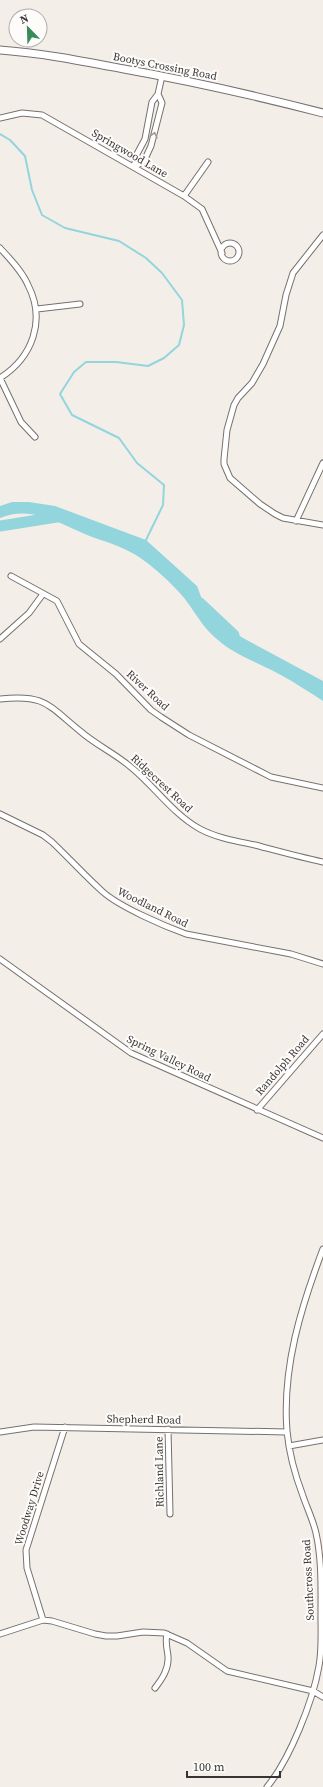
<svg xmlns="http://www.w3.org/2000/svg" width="323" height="1787" font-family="'Source Serif 4',serif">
<rect width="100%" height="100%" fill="#f4eee9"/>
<path fill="#92d5dd" d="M12 502H29L55 506 146 540 197 586 203 602 215 620 243 638 323 681V701C309 692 294 682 279 674 259 663 235 655 218 640 199 625 192 604 176 589 165 577 152 566 139 557 125 548 110 543 95 538 64 527 35 504 0 518V506Z"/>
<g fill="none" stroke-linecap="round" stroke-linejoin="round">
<path stroke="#92d5dd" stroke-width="2" d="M0 134 10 140 25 156 32 190 42 215 65 228 119 241 146 258 162 273 182 300 184 325 179 345 164 358 148 366 116 362H86L74 372 60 394 72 415 119 438 137 463 164 485 163 505 145 542"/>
<path stroke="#92d5dd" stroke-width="11" d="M0 526 63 516
M200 603 234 635"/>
<g stroke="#77716d" stroke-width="7">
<path id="street" d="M158 94 162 76
M0 118 22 113 42 115 184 196 202 209 222 253
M134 167 144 161 151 146 162 103 158 94
M134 167 137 154 145 139 152 102 158 94
M184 196 208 162
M323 235 293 273 286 295 280 326 263 364 252 383 238 398 234 405 227 430 224 459V464L230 478 260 504 275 514 283 518 323 525
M221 252a9 9 0 1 1 18 0a9 9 0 1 1-18 0Z
M0 248C10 259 22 271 28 285 46 320 33 357 0 378
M37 309 80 304
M0 378 21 422 35 437
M296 521 323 463
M11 576 57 601 79 644 116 674 151 710 161 717 189 735 271 777 323 788
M0 639 29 613 43 594
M0 699C45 694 48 705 80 731 96 745 116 754 132 768 155 787 173 814 200 829 217 838 236 841 255 845 278 851 300 857 323 862
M0 814 43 835 52 842C69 858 85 876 103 892 120 907 164 926 186 934L291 954 323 964
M0 959 131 1053 323 1138
M257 1110 323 1034
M168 1429 170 1514
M0 1432 34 1427 287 1432
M289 1446 323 1440
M43 1620 27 1568 26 1550 65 1427
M0 1634 43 1620 52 1621 95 1634 106 1636H117L143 1632 164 1633 187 1643 227 1671 313 1691 323 1697
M155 1688C162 1679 169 1669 168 1656 167 1648 165 1642 167 1634
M267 1787C290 1759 313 1701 319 1666 322 1650 321 1633 321 1617 321 1589 322 1560 316 1533 313 1520 307 1508 303 1496 295 1475 289 1453 287 1431 282 1368 301 1307 323 1249"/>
</g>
<g stroke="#77716d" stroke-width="9">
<path id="secondary" d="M0 50C42 53 82 61 124 69 191 81 257 96 323 113"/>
</g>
<use href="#street" stroke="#fff" stroke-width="5"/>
<use href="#secondary" stroke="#fff" stroke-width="7"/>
</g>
<defs><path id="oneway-chevron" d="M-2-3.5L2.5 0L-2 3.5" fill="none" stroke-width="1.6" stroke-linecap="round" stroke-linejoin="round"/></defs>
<use stroke="#9b9a99" href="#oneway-chevron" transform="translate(154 135) rotate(-76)"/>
<g text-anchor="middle" stroke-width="4" stroke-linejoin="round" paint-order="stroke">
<g font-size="11" fill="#373533" stroke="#fefcfa">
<text transform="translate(165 66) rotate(11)" y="4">Bootys Crossing Road</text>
<text transform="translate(130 153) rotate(30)" y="4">Springwood Lane</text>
<text transform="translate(148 690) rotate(43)" y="4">River Road</text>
<text transform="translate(162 783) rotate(43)" y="4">Ridgecrest Road</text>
<text transform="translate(153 907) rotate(26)" y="4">Woodland Road</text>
<text transform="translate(169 1058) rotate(26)" y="4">Spring Valley Road</text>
<text transform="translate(282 1065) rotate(-49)" y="4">Randolph Road</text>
<text transform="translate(144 1419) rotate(1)" y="4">Shepherd Road</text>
<text transform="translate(159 1472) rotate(-91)" y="4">Richland Lane</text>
<text transform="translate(29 1508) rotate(-73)" y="4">Woodway Drive</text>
<text transform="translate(308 1580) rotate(-93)" y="4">Southcross Road</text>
</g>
</g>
<g transform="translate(28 28) rotate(337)"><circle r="19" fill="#fefcfa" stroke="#aeacaa"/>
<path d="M0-3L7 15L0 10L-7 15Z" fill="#388a5b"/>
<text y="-6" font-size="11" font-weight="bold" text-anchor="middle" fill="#373533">N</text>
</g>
<path d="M187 1771v6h93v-6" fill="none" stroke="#373533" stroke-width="2"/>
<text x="193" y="1771" font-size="12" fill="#373533" stroke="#fefcfa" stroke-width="3" paint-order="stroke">100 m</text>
</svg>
